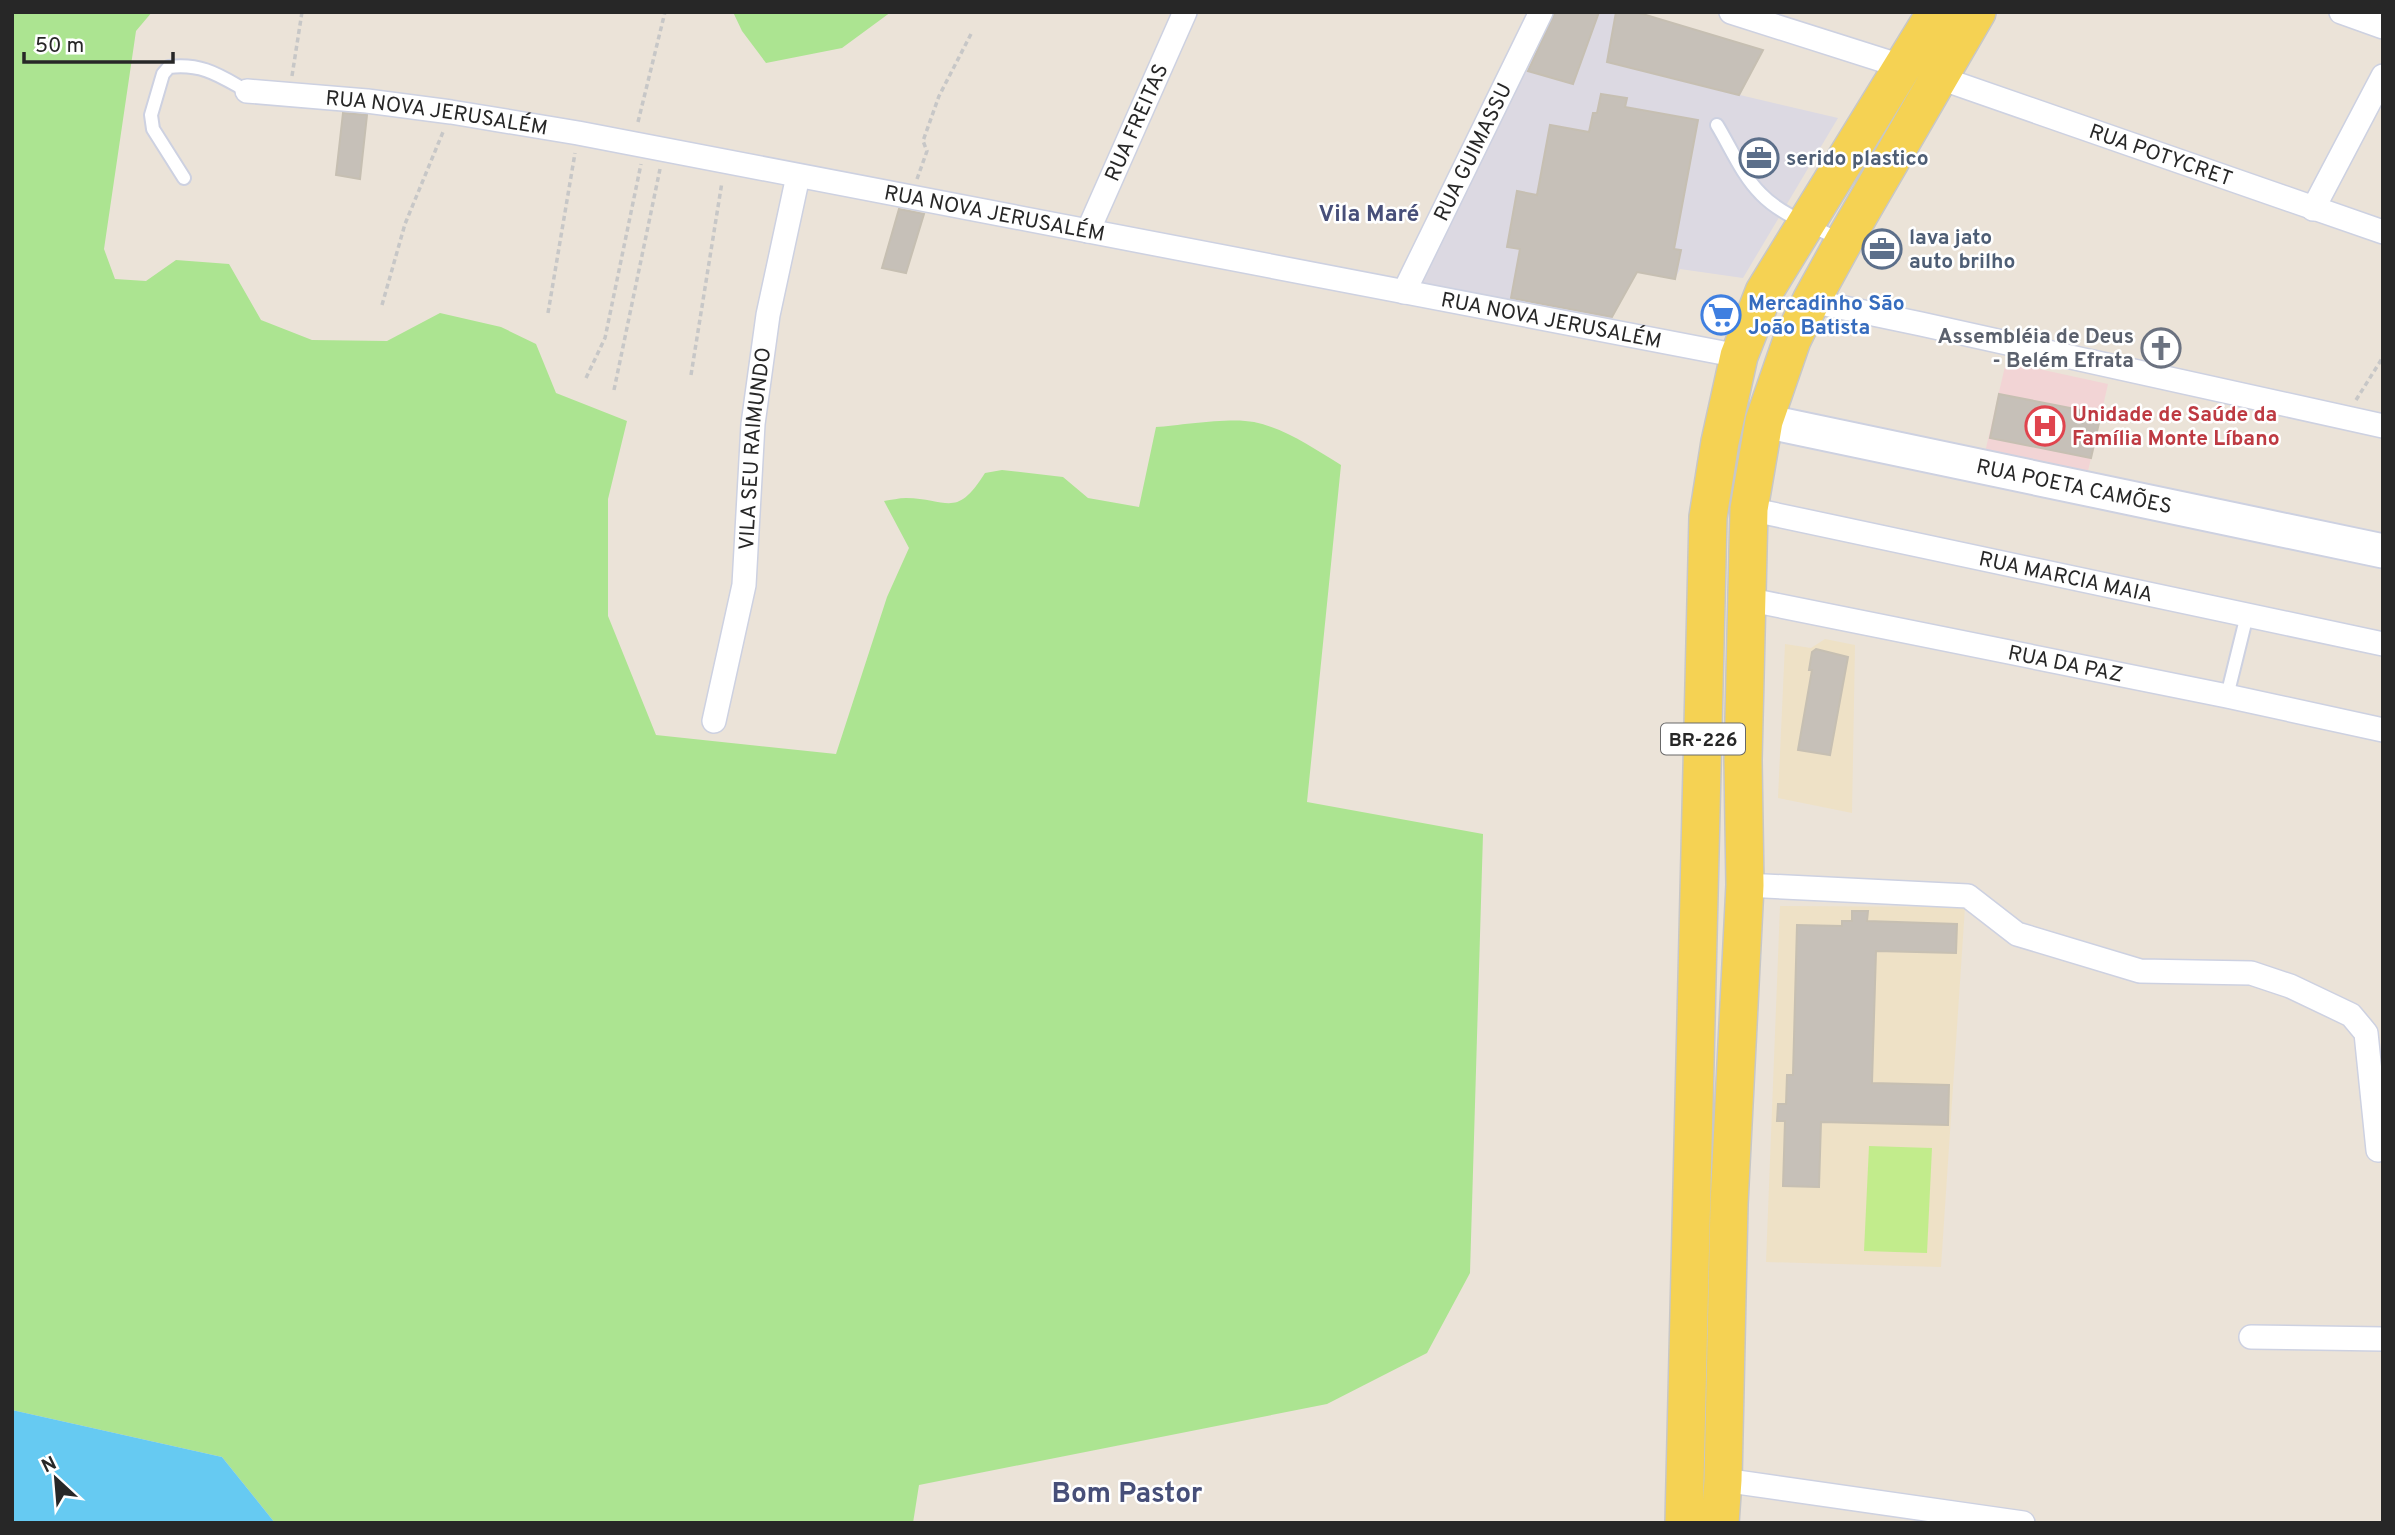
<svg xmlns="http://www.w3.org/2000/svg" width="2395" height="1535" font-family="Overpass,sans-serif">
<rect width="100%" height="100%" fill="#ebe3d8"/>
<path fill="#dcd9e2" d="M1553 12H1636L1763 50 1740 95 1838 118 1743 278 1680 269 1675 279 1637 272 1610 322 1420 284Z"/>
<path fill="#eee1c6" d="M1825 639 1855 645 1852 813 1778 798 1785 644 1811 648Z
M1780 906 1965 907 1941 1267 1766 1262Z"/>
<path fill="#f2d4d5" d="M2006 362 2108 384 2085 484 1983 461Z"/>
<path fill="#ace491" d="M12 12H152L136 31 104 249 115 279 146 281 176 260 229 264 261 320 312 340 387 341 440 313 501 327 536 344 556 393 627 421 608 499V616L656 735 836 754 887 597 909 548 884 501C891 500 899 498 906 498 949 499 956 519 985 473L1002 470 1063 477 1088 498 1139 507 1156 427C1181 425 1231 417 1254 422 1286 429 1313 448 1341 465L1307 802 1483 834 1470 1273 1427 1353 1327 1404 919 1485 913 1523H275L222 1457 12 1410Z
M733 12H891L842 48 766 63 742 31Z"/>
<path fill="#c2ec8c" d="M1869 1146 1932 1148 1927 1253 1864 1251Z"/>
<path fill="#66caf2" d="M12 1410 222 1457 275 1523H12Z"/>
<path fill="#c6c0b8" stroke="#c6bfb2" stroke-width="2" d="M1555 12H1599L1573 84 1528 71Z
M1616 12H1636L1763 50 1739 95 1607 62Z
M1601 94 1627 98 1625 107 1698 120 1674 249 1681 250 1675 279 1637 272 1612 317 1511 298 1520 249 1507 247 1517 191 1537 195 1550 125 1589 132 1593 113H1597Z
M343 113 367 115 360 179 336 175Z
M899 209 924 214 906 273 882 268Z
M1999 394 2101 414 2091 458 1990 438Z
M1816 649 1848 657 1830 755 1798 750 1812 670H1809L1812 652Z
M1852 911H1868L1867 921 1957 924 1956 953 1876 951 1872 1083 1949 1085 1948 1125 1821 1122 1819 1187 1783 1186 1785 1121H1777L1778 1104H1786L1787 1075H1793L1797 925 1842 926V921H1852Z"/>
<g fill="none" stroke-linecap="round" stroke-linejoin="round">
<g stroke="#cdd1e1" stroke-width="16">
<path id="lane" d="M1717 125C1731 148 1742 175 1761 194 1781 215 1815 227 1841 240
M184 178 153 129 151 115 163 74 169 67C203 63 220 76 247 91
M2227 696 2247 615"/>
</g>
<g stroke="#cdd1e1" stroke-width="26">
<g id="street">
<path d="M1731 12 1904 67"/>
<path d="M2341 12 2383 27"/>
<path id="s1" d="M1940 78 2383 232"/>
<path id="s2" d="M247 91 367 101 451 112 578 133 1739 356"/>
<path d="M2313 209 2383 76"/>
<path id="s3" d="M1088 231 1185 12"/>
<path id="s4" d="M1404 292 1541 12"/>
<path d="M1811 301 1921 324 2383 426"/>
<path id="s5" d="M1749 509 2383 644"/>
<path id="s6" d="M1746 599 2227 696 2383 730"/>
<path id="s7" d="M714 721 744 585 753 424 768 315 798 176"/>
<path d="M1745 885 1968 896 2017 934 2140 971 2251 973 2290 986 2351 1015 2366 1033 2378 1150"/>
<path d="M2251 1337 2383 1339"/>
<path d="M1723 1480 2023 1523"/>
</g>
</g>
<g stroke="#cdd1e1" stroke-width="37">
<g id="secondary">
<path id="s8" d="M1764 421 2383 551"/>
</g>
</g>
<g stroke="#c7c7c7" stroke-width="40">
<path id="primary" d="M1684 1523 1708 517 1720 442 1739 356 1764 292 1936 12
M1720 1523 1723 1480 1729 1204 1745 885 1743 760 1749 509 1764 421 1792 340 1811 301 1844 241 1977 12"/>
</g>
<path stroke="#c7c7c7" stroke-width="3.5" stroke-dasharray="5 3.5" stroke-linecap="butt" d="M292 76 302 12
M638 122 665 12
M917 179 927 151 923 141 939 96 971 34
M382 305 405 224 443 132
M548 313 575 153
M691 375 722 182
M586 378 605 338 641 164
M614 390 660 169
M2356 400 2383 357"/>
<use href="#lane" stroke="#fff" stroke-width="12"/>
<use href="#street" stroke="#fff" stroke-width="23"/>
<use href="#secondary" stroke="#fff" stroke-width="33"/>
<use href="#primary" stroke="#f5d253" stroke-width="37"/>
</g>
<defs>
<g id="office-ring" transform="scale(2.0125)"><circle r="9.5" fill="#fff" stroke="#5c6f8a" stroke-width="1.5"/><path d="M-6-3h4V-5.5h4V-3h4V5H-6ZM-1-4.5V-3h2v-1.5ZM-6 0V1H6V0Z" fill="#5c6f8a"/></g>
<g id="supermarket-ring" transform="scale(2.0125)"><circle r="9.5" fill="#fff" stroke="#3f7fe0" stroke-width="1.5"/><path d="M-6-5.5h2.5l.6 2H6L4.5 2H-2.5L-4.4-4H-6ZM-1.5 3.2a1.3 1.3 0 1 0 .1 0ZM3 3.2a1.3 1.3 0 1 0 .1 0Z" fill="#3f7fe0"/></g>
<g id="church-ring" transform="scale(2.0125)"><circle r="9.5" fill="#fff" stroke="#6b7280" stroke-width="1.5"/><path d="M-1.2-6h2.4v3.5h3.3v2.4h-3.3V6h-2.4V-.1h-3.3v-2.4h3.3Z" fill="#6b7280"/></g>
<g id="hospital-ring" transform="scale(2.0125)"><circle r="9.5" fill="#fff" stroke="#e0444e" stroke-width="1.5"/><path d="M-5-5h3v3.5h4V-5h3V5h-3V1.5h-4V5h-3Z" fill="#e0444e"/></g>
</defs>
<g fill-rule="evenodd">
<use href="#office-ring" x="1759" y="158"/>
<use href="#office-ring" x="1882" y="249"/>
<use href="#supermarket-ring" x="1721" y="315"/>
<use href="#church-ring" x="2161" y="348"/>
<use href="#hospital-ring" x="2045" y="426"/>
</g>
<g text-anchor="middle" stroke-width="5" stroke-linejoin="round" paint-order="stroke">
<rect fill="#fff" stroke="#686868" stroke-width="2" x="1661" y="723.5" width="84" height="31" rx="5"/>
<g font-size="19" font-weight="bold" fill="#272727">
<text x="1703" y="746">BR-226</text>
</g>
<g font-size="21" fill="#272727" stroke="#fff">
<text dy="7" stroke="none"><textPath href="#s2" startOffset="191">RUA NOVA JERUSALÉM</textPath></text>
<text dy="7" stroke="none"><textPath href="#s3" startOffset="119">RUA FREITAS</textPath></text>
<text dy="7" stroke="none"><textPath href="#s4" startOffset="156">RUA GUIMASSU</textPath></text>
<text dy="7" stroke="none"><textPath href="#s1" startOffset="234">RUA POTYCRET</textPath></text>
<text dy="7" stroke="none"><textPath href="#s2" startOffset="758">RUA NOVA JERUSALÉM</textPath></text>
<text dy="7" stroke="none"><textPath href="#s2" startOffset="1325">RUA NOVA JERUSALÉM</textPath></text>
<text dy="7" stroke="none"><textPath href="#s7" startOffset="276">VILA SEU RAIMUNDO</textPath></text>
<text dy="7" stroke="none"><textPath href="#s8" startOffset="317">RUA POETA CAMÕES</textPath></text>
<text dy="7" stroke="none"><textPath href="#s5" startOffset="324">RUA MARCIA MAIA</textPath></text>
<text dy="7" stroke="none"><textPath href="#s6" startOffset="326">RUA DA PAZ</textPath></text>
</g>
<g font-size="21" font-weight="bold" fill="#4e5e75" stroke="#fff" text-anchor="start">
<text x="1786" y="165">serido plastico</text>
<text x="1909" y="244">lava jato<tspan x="1909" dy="24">auto brilho</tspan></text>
</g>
<g font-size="21" font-weight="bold" fill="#366cbe" stroke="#fff" text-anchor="start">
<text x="1748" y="310">Mercadinho São<tspan x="1748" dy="24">João Batista</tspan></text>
</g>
<g font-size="21" font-weight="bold" fill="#5b616d" stroke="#fff" text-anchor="end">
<text x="2134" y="343">Assembléia de Deus<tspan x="2134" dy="24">- Belém Efrata</tspan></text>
</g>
<g font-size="21" font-weight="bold" fill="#be3a42" stroke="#fff" text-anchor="start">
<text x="2072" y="421">Unidade de Saúde da<tspan x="2072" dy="24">Família Monte Líbano</tspan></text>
</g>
<g font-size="23" font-weight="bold" fill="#474f79" stroke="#fff">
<text x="1369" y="221">Vila Maré</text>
</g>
<g font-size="28" font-weight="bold" fill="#474f79" stroke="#fff">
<text x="1127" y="1502">Bom Pastor</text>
</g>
</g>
<rect width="2395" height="1535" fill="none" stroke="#272727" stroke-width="28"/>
<g transform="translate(56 1479) rotate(334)" stroke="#ffffff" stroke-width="5" paint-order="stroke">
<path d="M0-5L12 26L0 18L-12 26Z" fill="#272727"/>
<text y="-10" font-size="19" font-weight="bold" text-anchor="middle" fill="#272727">N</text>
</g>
<path d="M24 52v10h149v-10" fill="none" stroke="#272727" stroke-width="3.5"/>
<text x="35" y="52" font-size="21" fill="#272727" stroke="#ffffff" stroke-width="5" paint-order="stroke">50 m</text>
</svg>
